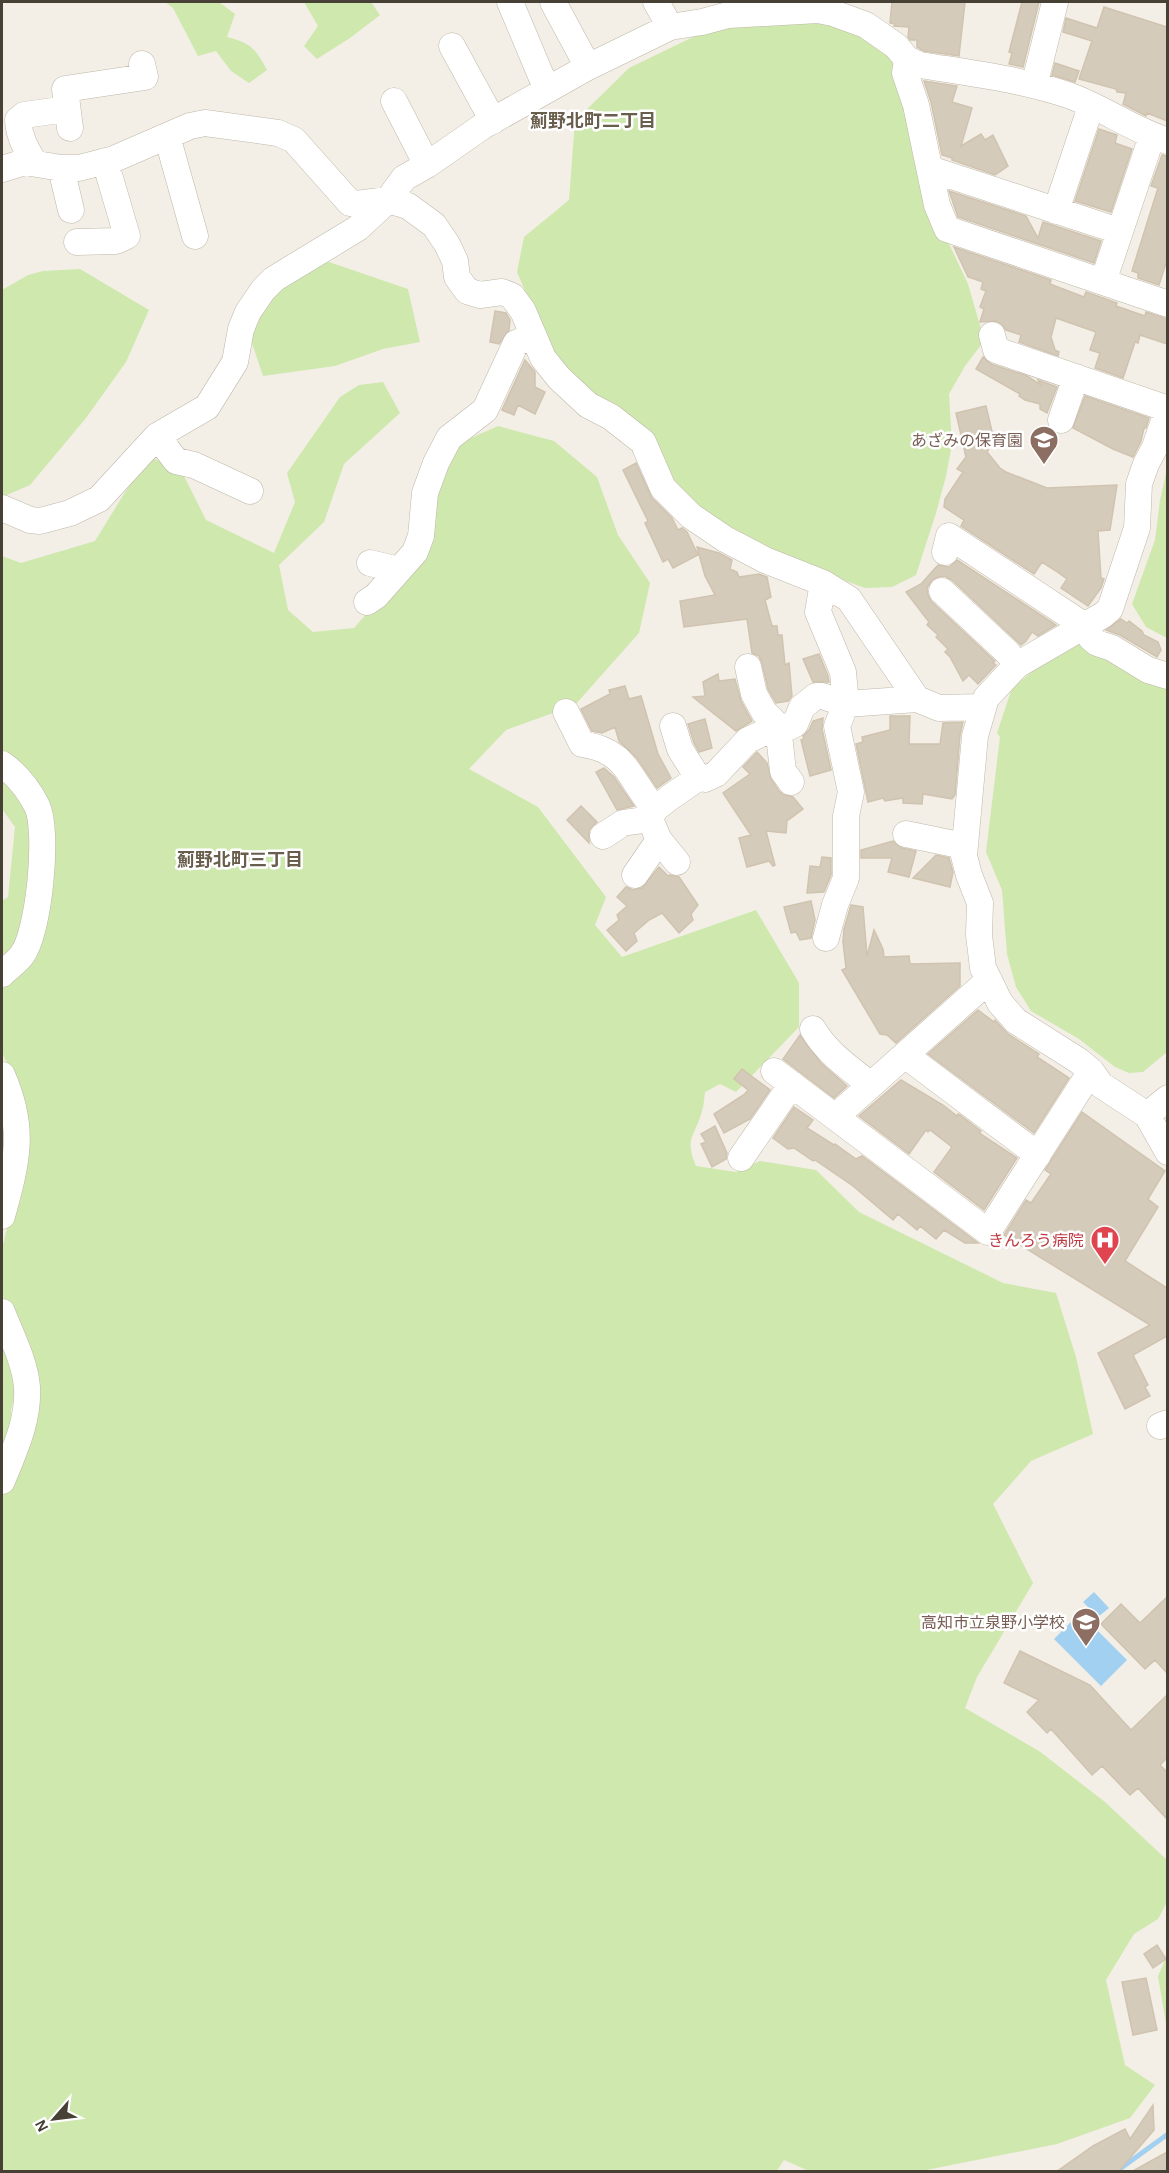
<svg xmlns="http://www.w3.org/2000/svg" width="1169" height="2173" font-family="'Alegreya Sans','Noto Sans JP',sans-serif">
<rect width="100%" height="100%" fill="#f3efe6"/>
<path fill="#cee8ae" d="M165 2H219L235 14 227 37C251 43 256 49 267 70L249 83 231 71 216 51 198 56 173 8Z
M304 2H371L380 15 350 38 317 59 304 46 318 26Z
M812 17 871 35 896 57 942 229 968 284 981 329V345L965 366 949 394 952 444 946 476 936 513 916 575 892 587 865 588 770 553 723 528 692 502 664 468 601 400 574 377 548 345 517 272 524 237 569 200 575 121 629 68 724 22Z
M329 262 408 289 420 342 383 349 335 366 263 376 245 322 267 275Z
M80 269 149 310 126 362 86 418 30 485 2 497V290L28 275 43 271Z
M383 382 400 413 344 464 324 522 279 565 288 610 313 632 354 628 402 573 451 447 498 426 554 441 597 477 618 535 650 583 639 633 575 705 506 730 469 769 538 807 606 897 595 925 622 957 756 910 799 983V1027L736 1092 720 1084 705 1092C704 1099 704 1105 702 1111 695 1137 684 1138 696 1166L736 1172 760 1161 816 1170 859 1212 1003 1283 1056 1293 1076 1357 1093 1434 1031 1461 993 1504 1033 1583 977 1677 965 1708 1039 1751 1105 1802 1167 1860V1902L1158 1919 1134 1934 1106 1980 1125 2065 1155 2085 1130 2118 1057 2144 916 2172 809 2171 784 2160 776 2172 2 2171V1499L21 1448 30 1439 38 1414 40 1396 35 1373 4 1301 2 1288V1249L24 1158 8 1066 2 1052V989L28 962 50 809 36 779 2 751V556L21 563 95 541 148 455 183 474 206 520 274 553 295 502 287 473 340 397 359 385Z
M1167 469V638L1146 627 1132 604 1155 540 1160 500Z
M1085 641 1167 687V1052L1143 1072 1129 1073 1115 1067 1079 1039 1031 1011 1016 987 1007 954 1002 890 986 852 1000 737 997 733 1012 688 1033 671Z
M2 777 14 786 32 822 34 855 20 941 2 961V901L8 897 15 827 2 809Z
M2 1338 8 1354 16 1390 11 1410V1437L2 1462Z
M1167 1956V2030L1158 1976Z"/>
<path fill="#a2d0f1" d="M1094 1592 1109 1608 1098 1617 1083 1602Z
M1080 1613 1127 1660 1101 1686 1054 1639Z"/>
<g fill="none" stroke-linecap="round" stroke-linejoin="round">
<path stroke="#a2d0f1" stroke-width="5" d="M1117 2171 1168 2134"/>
</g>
<path fill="#d5cbbb" stroke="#d0c3af" stroke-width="1.5" d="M892 2H965L959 56 924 51 917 47V40H910L908 37 909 27 894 26 895 24 890 23Z
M1022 2H1039L1023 67 1009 64 1012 53 1009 52Z
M1104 7 1167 27V121L1147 113 1146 116 1123 104 1126 93 1117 92 1116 89 1079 79 1092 41 1063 32 1066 18 1097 28Z
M1055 63 1079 71 1075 82 1052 75Z
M924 81 957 86 952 102 972 108 961 146 981 134 985 140 993 135 1008 166 995 175 952 160V158L942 155 931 102Z
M1099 129 1117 135 1115 143 1132 149 1111 212 1075 201Z
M1162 155 1167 156V260L1159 285 1138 278V273L1132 271 1158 188 1151 186Z
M949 191 1026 216 1038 238 1043 222 1101 241 1094 263 958 217Z
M954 247 1051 280 1050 284 1084 297 1086 292 1117 303 1116 306 1145 316 1146 312 1167 319V344L1140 335 1138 343 1135 342 1123 378 1095 368 1100 353 1090 350 1096 332 1056 318 1051 337 1055 350 1059 352 1058 356 1019 342 1021 335 1006 330 1002 324 996 321 980 322 984 309 980 307 986 291 981 289 983 282 968 277Z
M495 311 506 313 510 320 509 331 499 344 490 342Z
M983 357 991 364 1027 376 1041 385 1038 380 1057 387 1047 413 1040 409V404L1025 400 1019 396 1020 394 976 369Z
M525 360 535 372V387L545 392 535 414 518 405 514 415 502 410Z
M1085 396 1149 418 1146 428H1144L1141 441 1133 457 1113 449 1073 428Z
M986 406 994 440 987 452 1000 468 1006 472 1047 488 1117 485 1110 530 1098 531 1101 578 1104 579 1101 588 1088 606 1061 588 1067 579 1056 571 1042 562 1034 574 961 526 964 520 944 507 945 499 963 472 957 469 966 457 956 413Z
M636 463 652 498 672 518 678 530 682 528 687 532 698 555 673 568 668 559 663 562 645 523 648 521 623 470Z
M697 547 719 553 732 560 730 569 737 572 739 577 759 574 767 577 771 597 765 600 772 626H777L778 635H782L785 665 789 663 792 696 788 701 776 703 768 689 762 663 759 656 752 653 747 619 684 627 680 601 715 595 705 576Z
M957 560 1056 625 1038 636 1032 632 1026 641 1021 645 952 580 945 576 938 577 932 580 927 588 928 595 931 601 995 661 993 663 996 665 978 684 969 675 963 681 950 657 945 652 948 649 936 637 938 635 927 625 929 622 906 592 921 584 938 565 949 567Z
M1121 619 1127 623 1129 621 1142 631 1144 635 1158 642 1161 650 1157 657 1120 635 1106 630Z
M819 654 828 676 829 682H813L803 659Z
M718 674 719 681 735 679 741 701 752 721 736 731 693 697 705 696 703 682Z
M625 686 629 699 641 696 658 754 671 778 657 788 637 758 619 741 615 727 602 733 592 731 581 709 610 694 609 690Z
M890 716H910L909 744H940L943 723 963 722 960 735 955 795 952 799 923 794 922 804 903 803V798L885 801 883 798 868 802 856 744 863 742 862 737 890 730Z
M823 718 822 729 831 770 810 776 801 740 804 739 803 736 809 730 813 721Z
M705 719 712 748 699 752 694 743 688 724Z
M757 752 767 763 771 779 779 791 784 795 793 797 803 809 787 821 786 833 766 831 775 865 773 866 769 861 747 867 739 838 751 835 723 793 750 774 743 767Z
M604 768 614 777 634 806 617 810 596 772Z
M581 806 597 822 589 830V843L567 820Z
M893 841 902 848 916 851 909 877 888 872 892 858H861V850Z
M936 855 949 858 953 872 950 887 913 878Z
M822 857 831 858V875L824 892 807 893 810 866 820 867Z
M659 867 668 876 670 875 679 877 698 905 691 914 693 920 679 933 662 913 649 920 634 933 637 941 626 951 607 930 619 920 617 915 627 906 617 897 626 887 633 890 642 888Z
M811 901 815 920 811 938 800 940 796 932 791 933 784 907Z
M851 905 863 907 867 956 874 930 883 949 884 957 909 956 910 964 960 963V986L896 1043 887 1035 880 1034 842 970 846 968 843 942 844 929Z
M978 1010 994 1022 995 1020 1008 1034 1039 1054 1037 1057 1069 1078 1034 1133 928 1054Z
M800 1035 821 1063 847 1086 834 1098 783 1059Z
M742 1069 770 1090 750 1119 724 1133 714 1114 745 1094 748 1090 734 1079Z
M901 1080 943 1105 957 1116 958 1114 960 1115 981 1131 979 1133 1017 1158 984 1210 934 1172 952 1147 930 1130 928 1132 926 1130 909 1154 859 1116Z
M794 1107 813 1120 807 1128 834 1145 835 1144 856 1159 862 1156 978 1243H965L944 1230 936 1239 920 1226 917 1230 898 1214 893 1220 853 1186 815 1160 813 1161 794 1148 788 1149 773 1138Z
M1082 1112 1165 1171 1148 1199 1158 1207 1125 1261 1167 1288V1336L1133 1355 1148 1385 1145 1387 1150 1396 1125 1409 1098 1353 1150 1325 1004 1235 1026 1200 1031 1203 1051 1174 1045 1170Z
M715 1126 727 1153 726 1159 712 1167 701 1144 706 1142 701 1134Z
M1167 1597V1673L1155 1660 1145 1669 1101 1624 1121 1604 1140 1623Z
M1020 1651 1090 1685 1131 1730 1167 1695V1758L1160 1765 1167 1772V1819L1138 1788 1130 1795 1102 1766 1092 1775 1051 1729 1047 1733 1027 1712 1039 1700 1004 1683Z
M1157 1945 1166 1959 1153 1968 1144 1954Z
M1146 1978 1157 2030 1133 2035 1122 1982Z
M1153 2105 1154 2130 1118 2172H1056L1093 2146 1125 2129 1130 2139Z
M1167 2152V2172H1131Z"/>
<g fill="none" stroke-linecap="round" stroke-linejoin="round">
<g stroke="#bfb7a9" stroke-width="27">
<path id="minor" d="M510 2 547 90
M553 2 588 67
M656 2 670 27
M452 46 493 121
M907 59 905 73 916 105 937 205 947 229 1103 282 1152 136
M1032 84 1037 74 1055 2
M394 101 427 165
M70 128 65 89 145 77 142 64
M167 136 195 236
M34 162C26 149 19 137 18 120L24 115 67 109
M61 168 71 210
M2 169 25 162 61 168H79L114 159 190 126 205 123 278 133 294 140 350 203 356 204 388 200 408 206 434 225 447 244 455 261 457 277 467 291 480 295 502 292 512 296 523 311 543 358 559 378 588 405 611 417 643 442 663 488 691 516 725 539 765 560 823 583 849 599 917 699
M930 169 1119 231
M1056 211 1091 106
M77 242 116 241 127 236 105 161
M1103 282 1168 304
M992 335 996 350 1168 409 1155 447 1146 464 1139 484 1137 528 1110 609 1103 615 1017 665 986 698 975 736 964 856 969 875 980 903 979 935 983 968 1000 1003 1016 1021 1079 1061 1091 1071 1101 1085 1147 1115 1168 1152
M1061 420 1076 377
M157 436 176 461 194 465 250 491
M2 508 30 520 40 521 70 513 99 499 157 436 207 407 235 362 241 329 248 312 263 290 274 279 358 228 388 200 404 178 427 165 483 126 588 67 670 27 702 22 728 15 818 10 833 13 866 25 896 46 907 59 920 65C969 73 1020 79 1068 95 1102 107 1133 130 1168 141
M945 552 949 536 1085 626 1091 638 1097 643 1112 648 1148 670 1168 676
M370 563 399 570
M823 583 818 612 843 672 846 704 837 726 851 792 846 816V878L835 905 826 938
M942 591 1008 653 1017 665
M367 602 376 596 415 552 421 536 425 493 436 463 449 438 485 410 516 343 533 336
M748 667 754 694 764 712 778 726 783 771 791 782
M566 712 582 744C629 751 628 779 655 809
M673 726 680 749 698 778
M2 764C16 774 29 790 37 806 49 831 39 933 22 955 17 962 8 968 2 974
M906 834 964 846
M603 836 623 823 650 819
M659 840 677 862
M635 875 659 840 650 819 655 809 669 798 698 778 705 779 716 774 748 740 778 726 789 727 795 724 802 707 816 696H822L846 704 917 699 939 708 982 707
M813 1029C827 1053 849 1068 871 1085
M905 1055 1038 1155
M774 1071 988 1232 1091 1071
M2 1075C26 1129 17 1161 2 1216
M1147 1115 1168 1098
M835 1117 989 980
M741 1158 792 1084
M2 1312C11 1335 25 1362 27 1387 29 1421 14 1451 2 1481
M1160 1426 1168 1423"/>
</g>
<use href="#minor" stroke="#fff" stroke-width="26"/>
</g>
<defs>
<g id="school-pin" transform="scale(1.5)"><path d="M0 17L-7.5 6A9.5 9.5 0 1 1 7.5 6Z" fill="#8d6e63" stroke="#fff"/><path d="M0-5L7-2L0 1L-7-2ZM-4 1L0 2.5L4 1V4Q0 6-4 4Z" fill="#fff"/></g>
<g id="hospital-pin" transform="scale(1.5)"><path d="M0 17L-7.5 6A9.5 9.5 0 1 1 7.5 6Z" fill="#e0444e" stroke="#fff"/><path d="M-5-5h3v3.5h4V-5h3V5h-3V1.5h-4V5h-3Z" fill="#fff"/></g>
</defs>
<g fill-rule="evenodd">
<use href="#school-pin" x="1044" y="440"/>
<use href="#hospital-pin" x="1105" y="1240"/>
<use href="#school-pin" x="1086" y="1622"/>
</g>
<g text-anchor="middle" stroke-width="5" stroke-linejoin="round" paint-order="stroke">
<g font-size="16" fill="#785e54" stroke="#fff" text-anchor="end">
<text x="1023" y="446">あざみの保育園</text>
<text x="1065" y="1628">高知市立泉野小学校</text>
</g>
<g font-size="16" fill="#be3a42" stroke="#fff" text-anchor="end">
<text x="1084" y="1246">きんろう病院</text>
</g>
<g font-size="18" font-weight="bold" fill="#695e4c" stroke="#fff">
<text x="593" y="127">薊野北町二丁目</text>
<text x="240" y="866">薊野北町三丁目</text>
</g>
</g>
<rect width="1169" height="2173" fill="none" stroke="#464035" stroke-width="6"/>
<g transform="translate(54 2119) rotate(242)" stroke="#ffffff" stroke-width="4.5" paint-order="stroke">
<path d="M0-4.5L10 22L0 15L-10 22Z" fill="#464035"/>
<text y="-9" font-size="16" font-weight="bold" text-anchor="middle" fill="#464035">N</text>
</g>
</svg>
